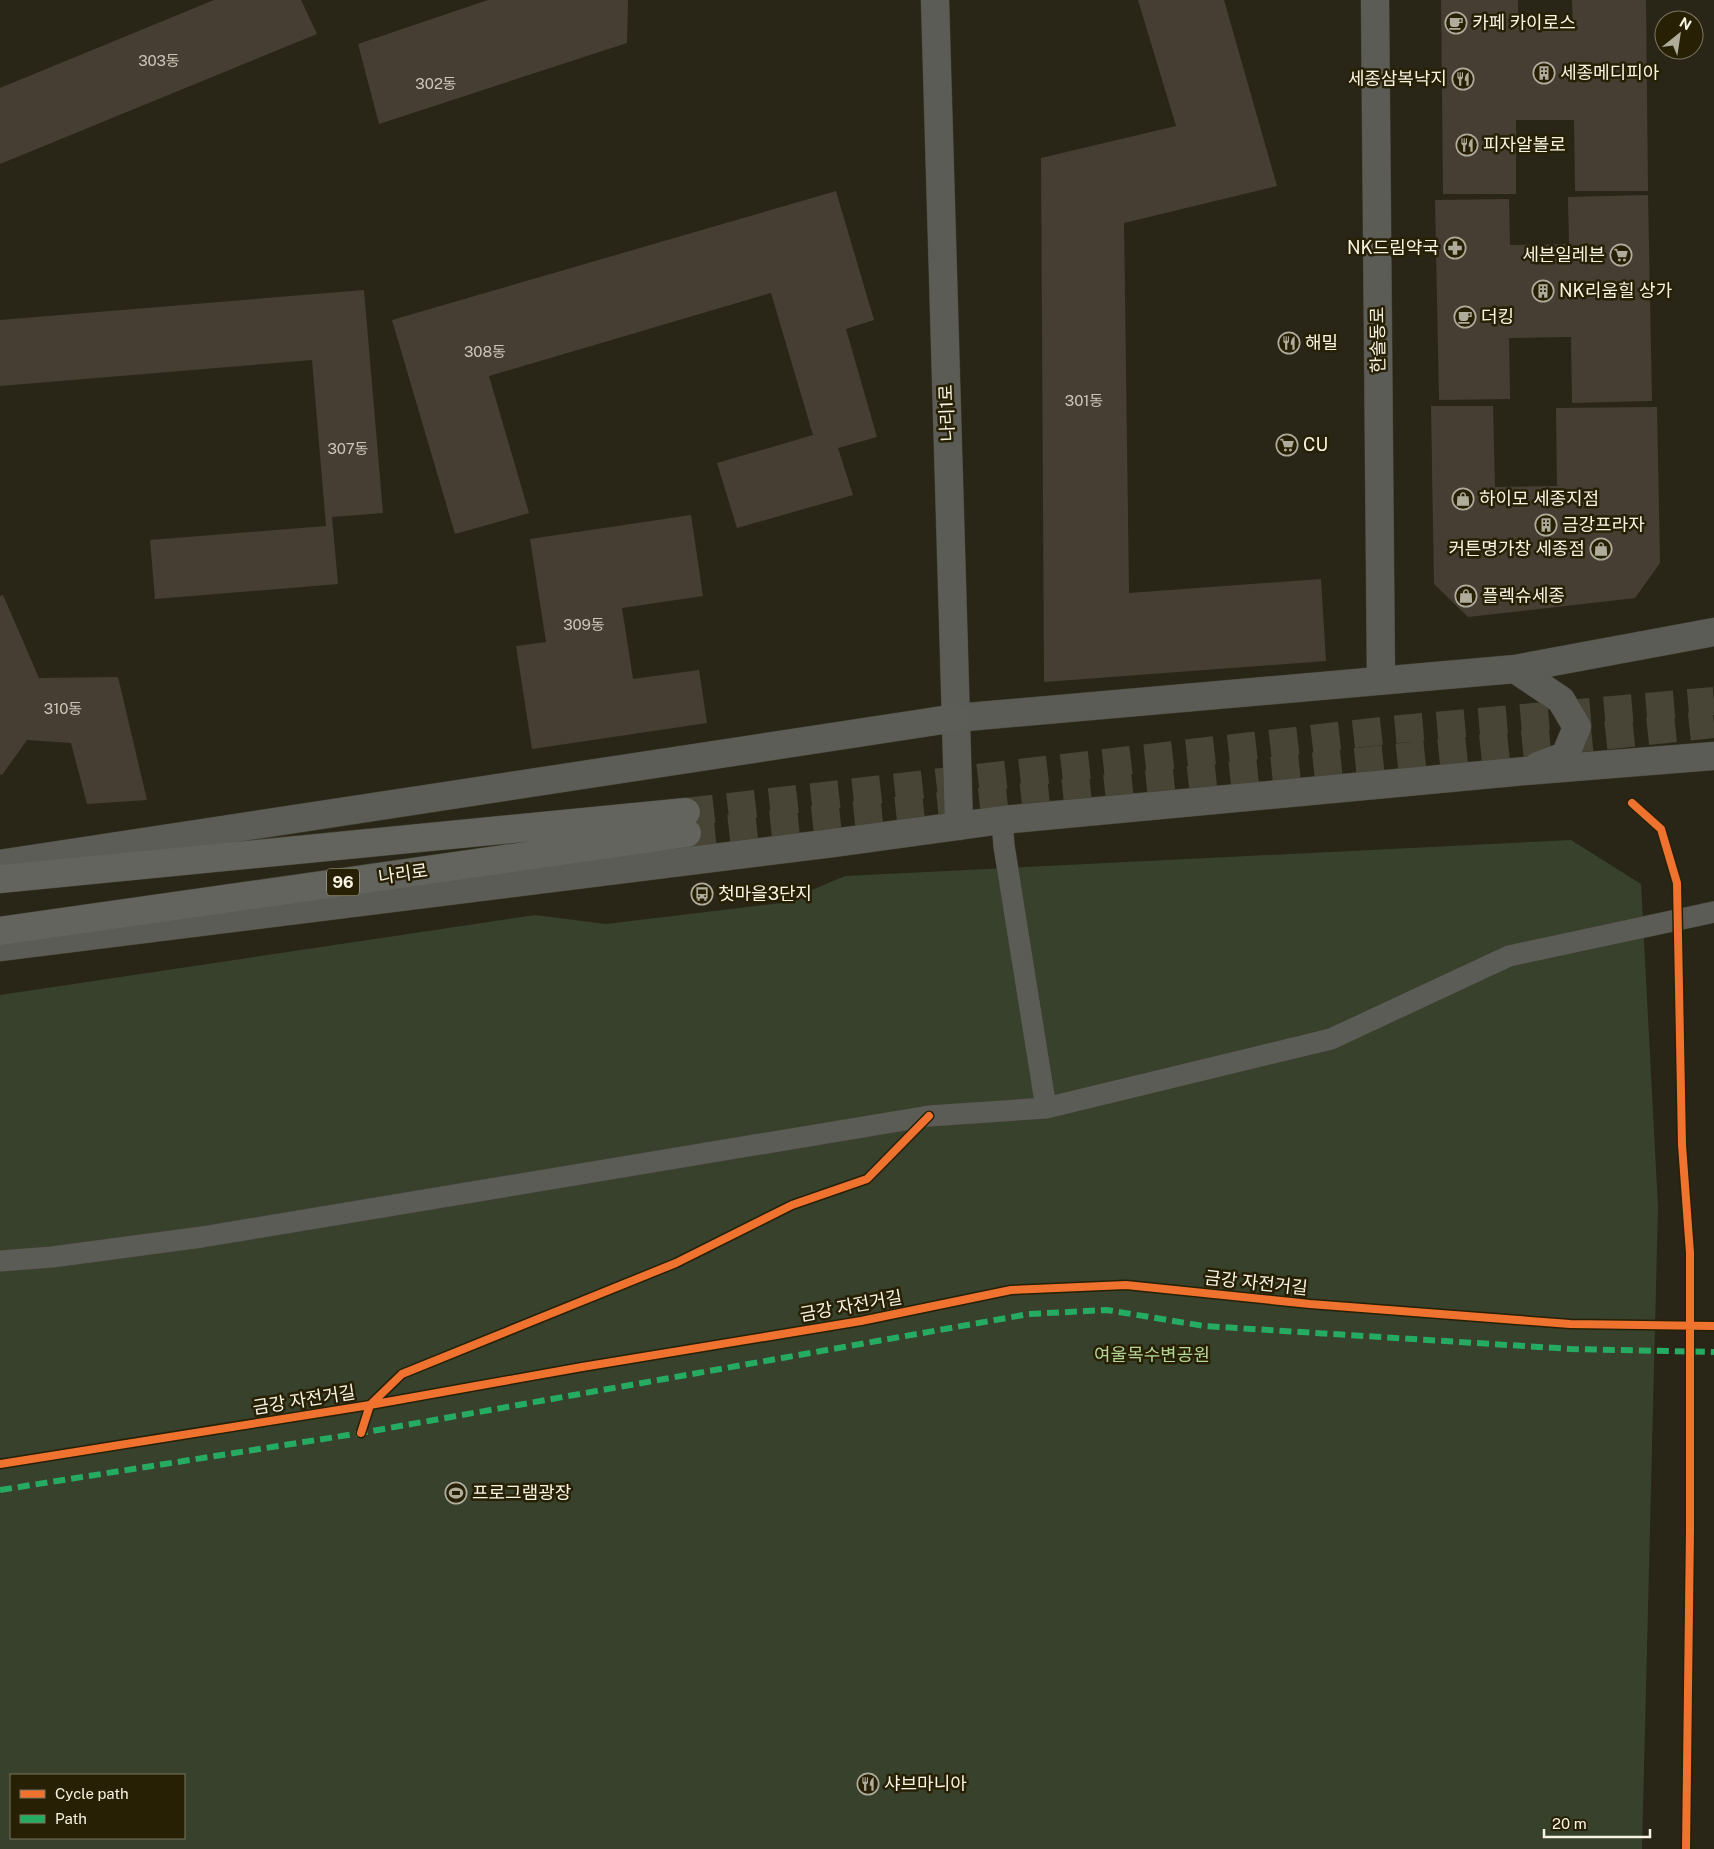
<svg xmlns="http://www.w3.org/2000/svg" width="1714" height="1849" font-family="'Public Sans','Noto Sans KR',sans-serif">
<rect width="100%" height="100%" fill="#292617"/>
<path fill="#37412b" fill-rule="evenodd" d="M1571 840 1641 884 1658 1207 1642 1849H0V995L535 915 606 924 781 903 845 876ZM11 1775H184V1838H11Z"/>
<path fill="#463e33" d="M214 0H301L317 34 0 164V88Z
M488 0H628L627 43 379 124 358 44Z
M1138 0H1224L1277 186 1124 223 1129 593 1321 579 1326 661 1044 682 1041 158 1176 126Z
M1441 0H1518V26L1573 25 1572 0H1646L1648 191H1575L1574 120H1516V194H1443Z
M836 191 874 320 846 329 877 437 838 448 853 495 737 528 717 463 813 435 771 293 489 376 529 513 455 534 392 320Z
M1648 195 1652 401 1572 403 1571 337 1509 338 1510 399 1439 400 1435 200 1509 199 1510 245 1569 244 1568 197Z
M364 290 383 513 332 517 338 584 155 599 150 540 326 526 312 360 0 386V320Z
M1431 406H1493L1495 487 1557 486 1556 408 1657 407 1660 563 1635 598 1468 617 1434 584Z
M691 515 703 596 622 608 633 679 699 670 707 723 532 749 516 646 546 642 530 539Z
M3 595 39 678 118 677 147 800 87 804 71 743 27 740 2 775 0 774V596Z"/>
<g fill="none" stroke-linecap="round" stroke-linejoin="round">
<path stroke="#484536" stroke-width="28" stroke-dasharray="28 14" stroke-linecap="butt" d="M686 812 1388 730 1714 701
M687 833 1714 724"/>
<g stroke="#444235" stroke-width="22">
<path id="service" d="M1002 820 1004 846 1046 1108
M0 1261 52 1257 202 1237 929 1116 1046 1108 1331 1039 1509 956 1714 912"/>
</g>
<g stroke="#444235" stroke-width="29">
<path id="minor" d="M935 0 959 826
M1375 0 1381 680"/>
</g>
<g stroke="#444235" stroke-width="29">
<path id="tertiary" d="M1515 669 1561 700 1577 727 1565 756 1538 766
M956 718 1515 669 1714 632
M0 947 833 843 1002 820 1525 771 1714 756"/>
</g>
<g stroke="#444235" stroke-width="29">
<path id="secondary" d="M0 864 956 718"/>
</g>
<g stroke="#444235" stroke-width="29">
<path id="primary" d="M0 879 686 812
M0 931 687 833"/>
</g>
<use href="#service" stroke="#5c5c56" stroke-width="21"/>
<use href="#minor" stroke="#5c5c56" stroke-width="28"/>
<use href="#tertiary" stroke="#5c5c56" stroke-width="28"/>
<use href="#secondary" stroke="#5d5d57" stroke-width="28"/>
<use href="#primary" stroke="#64645e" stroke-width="28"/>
<path stroke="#26ab63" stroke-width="6" stroke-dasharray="12 6" stroke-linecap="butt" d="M0 1490 361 1433 1029 1314 1107 1310 1204 1326 1571 1349 1714 1352"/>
<g stroke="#272005" stroke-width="11">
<path id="cycleway" d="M1632 803 1661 829 1677 883 1682 1145 1690 1253V1529L1686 1849
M361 1433 370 1405 402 1374 676 1263 792 1205 867 1179 929 1116
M0 1464 370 1405 582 1367 861 1321 1011 1290 1126 1285 1310 1304 1570 1324 1714 1326"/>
</g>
<use href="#cycleway" stroke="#ef722f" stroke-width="8"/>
</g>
<defs>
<g id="cafe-ring" transform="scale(1.125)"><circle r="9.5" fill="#272005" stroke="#b0ac9c" stroke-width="1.5"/><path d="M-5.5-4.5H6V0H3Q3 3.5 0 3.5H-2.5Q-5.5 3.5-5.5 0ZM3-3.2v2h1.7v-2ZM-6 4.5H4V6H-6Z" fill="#b0ac9c"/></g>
<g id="building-ring" transform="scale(1.125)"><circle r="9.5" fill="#272005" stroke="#b0ac9c" stroke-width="1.5"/><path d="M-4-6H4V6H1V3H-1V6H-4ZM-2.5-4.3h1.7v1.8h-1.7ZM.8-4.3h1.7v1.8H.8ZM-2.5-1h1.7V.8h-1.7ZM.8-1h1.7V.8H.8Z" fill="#b0ac9c"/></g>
<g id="restaurant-ring" transform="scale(1.125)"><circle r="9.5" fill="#272005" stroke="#b0ac9c" stroke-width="1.5"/><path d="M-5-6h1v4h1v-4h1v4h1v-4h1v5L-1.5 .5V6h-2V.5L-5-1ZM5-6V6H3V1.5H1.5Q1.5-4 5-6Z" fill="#b0ac9c"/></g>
<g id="pharmacy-ring" transform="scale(1.125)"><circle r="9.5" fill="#272005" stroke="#b0ac9c" stroke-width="1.5"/><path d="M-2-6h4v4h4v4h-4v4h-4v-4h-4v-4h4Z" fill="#b0ac9c"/></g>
<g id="supermarket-ring" transform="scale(1.125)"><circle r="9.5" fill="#272005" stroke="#b0ac9c" stroke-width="1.5"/><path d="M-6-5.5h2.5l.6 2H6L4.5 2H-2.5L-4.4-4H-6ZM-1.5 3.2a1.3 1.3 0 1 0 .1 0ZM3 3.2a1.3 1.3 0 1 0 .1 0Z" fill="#b0ac9c"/></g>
<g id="shop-ring" transform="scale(1.125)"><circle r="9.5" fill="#272005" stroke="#b0ac9c" stroke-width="1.5"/><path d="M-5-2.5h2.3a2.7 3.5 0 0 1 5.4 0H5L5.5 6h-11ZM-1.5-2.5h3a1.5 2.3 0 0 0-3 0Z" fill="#b0ac9c"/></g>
<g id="bus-ring" transform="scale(1.125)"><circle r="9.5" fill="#272005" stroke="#b0ac9c" stroke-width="1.5"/><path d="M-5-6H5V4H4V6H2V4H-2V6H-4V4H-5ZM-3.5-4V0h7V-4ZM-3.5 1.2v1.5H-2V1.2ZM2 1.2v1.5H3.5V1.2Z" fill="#b0ac9c"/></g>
<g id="stadium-ring" transform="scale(1.125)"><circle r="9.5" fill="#272005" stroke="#b0ac9c" stroke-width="1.5"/><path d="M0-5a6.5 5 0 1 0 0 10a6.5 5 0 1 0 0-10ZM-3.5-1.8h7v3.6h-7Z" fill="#b0ac9c"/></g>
</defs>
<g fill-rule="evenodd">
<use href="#cafe-ring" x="1456" y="23"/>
<use href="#building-ring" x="1544" y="73"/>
<use href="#restaurant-ring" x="1463" y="79"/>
<use href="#restaurant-ring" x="1467" y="145"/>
<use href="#pharmacy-ring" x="1455" y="248"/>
<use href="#supermarket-ring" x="1621" y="255"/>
<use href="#building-ring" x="1543" y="291"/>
<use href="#cafe-ring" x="1465" y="317"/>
<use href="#restaurant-ring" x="1289" y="343"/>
<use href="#supermarket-ring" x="1287" y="445"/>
<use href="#shop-ring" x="1463" y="499"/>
<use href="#building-ring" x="1546" y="525"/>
<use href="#shop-ring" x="1601" y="549"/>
<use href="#shop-ring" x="1466" y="596"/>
<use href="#bus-ring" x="702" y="894"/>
<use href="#stadium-ring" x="456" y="1493"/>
<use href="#restaurant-ring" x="868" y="1784"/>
</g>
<g text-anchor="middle" stroke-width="5" stroke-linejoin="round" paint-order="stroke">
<g font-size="15" fill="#ccc6b8">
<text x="159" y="66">303동</text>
<text x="436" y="89">302동</text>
<text x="485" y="357">308동</text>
<text x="1084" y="406">301동</text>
<text x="348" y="454">307동</text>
<text x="584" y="630">309동</text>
<text x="63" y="714">310동</text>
</g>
<rect fill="#272005" stroke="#b9b4a1" stroke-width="1" x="327" y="868.5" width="32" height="27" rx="4"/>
<g font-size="16" font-weight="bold" fill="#f8f4e4">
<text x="343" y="888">96</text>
</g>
<g font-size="18" fill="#f8f4e4" stroke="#272005" text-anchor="start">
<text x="1472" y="29">카페 카이로스</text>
<text x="1560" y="79">세종메디피아</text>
<text x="1447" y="85" text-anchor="end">세종삼복낙지</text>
<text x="1483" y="151">피자알볼로</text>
<text x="1439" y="254" text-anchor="end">NK드림약국</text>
<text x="1605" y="261" text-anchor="end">세븐일레븐</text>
<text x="1559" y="297">NK리움힐 상가</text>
<text x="1481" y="323">더킹</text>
<text x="1305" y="349">해밀</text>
<text x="1303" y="451">CU</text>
<text x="1479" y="505">하이모 세종지점</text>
<text x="1562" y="531">금강프라자</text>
<text x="1585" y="555" text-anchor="end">커튼명가창 세종점</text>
<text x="1482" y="602">플렉슈세종</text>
<text x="718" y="900">첫마을3단지</text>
<text x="472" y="1499">프로그램광장</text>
<text x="884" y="1790">샤브마니아</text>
</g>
<g font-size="18" fill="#f8f4e4" stroke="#272005">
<text transform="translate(1378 340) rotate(-91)" y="6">한솔동로</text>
<text transform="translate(947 413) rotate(-92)" y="6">나리1로</text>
<text transform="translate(403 874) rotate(-8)" y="6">나리로</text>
<text transform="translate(1256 1283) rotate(6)" y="6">금강 자전거길</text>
<text transform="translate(851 1306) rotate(-10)" y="6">금강 자전거길</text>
<text transform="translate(304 1400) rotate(-9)" y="6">금강 자전거길</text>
</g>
<g font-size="18" fill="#b4d795" stroke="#272005">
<text x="1152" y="1361">여울목수변공원</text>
</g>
</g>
<rect x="10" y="1774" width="175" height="65" fill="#272005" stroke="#7b755e"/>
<rect x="20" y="1790" width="25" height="8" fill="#ef722f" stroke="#7b755e"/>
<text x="55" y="1799" font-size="15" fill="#f8f4e4">Cycle path</text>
<rect x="20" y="1815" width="25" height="8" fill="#26ab63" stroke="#7b755e"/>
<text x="55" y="1824" font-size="15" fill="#f8f4e4">Path</text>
<g transform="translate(1679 35) rotate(30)"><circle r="24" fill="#272005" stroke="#7b755e"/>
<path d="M0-4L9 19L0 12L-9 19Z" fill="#b0ac9c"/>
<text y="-8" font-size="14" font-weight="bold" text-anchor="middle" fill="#f8f4e4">N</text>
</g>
<path d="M1544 1829v8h106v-8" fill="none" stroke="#f8f4e4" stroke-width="2.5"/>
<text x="1552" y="1829" font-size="15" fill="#f8f4e4" stroke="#272005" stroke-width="4" paint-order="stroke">20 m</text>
</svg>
